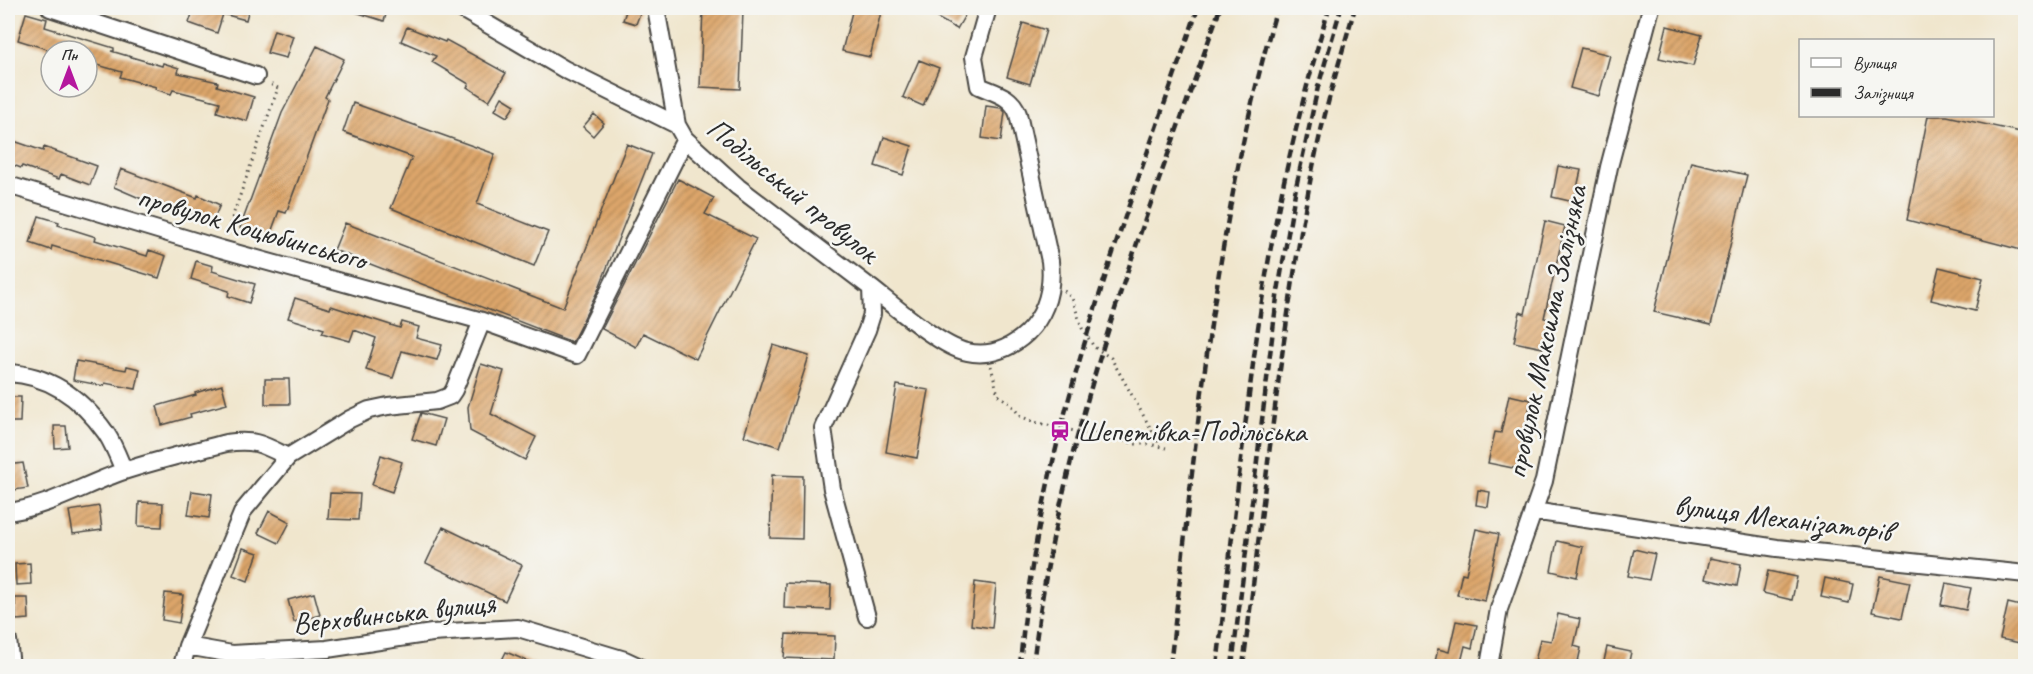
<svg xmlns="http://www.w3.org/2000/svg" width="2033" height="674" font-family="Caveat,sans-serif">
<defs>
<pattern id="building-hatch" width="6" height="6" patternUnits="userSpaceOnUse" patternTransform="scale(1.5)"><rect width="6" height="6" fill="#dda66a"/><path d="M-1 1l2-2M0 6l6-6M5 7l2-2" fill="none" stroke="#b38757"/></pattern>
</defs>
<rect width="100%" height="100%" fill="#f6f6f2"/>
<filter id="ink" filterUnits="userSpaceOnUse"><feTurbulence type="fractalNoise" baseFrequency=".0167" numOctaves="2"/><feDisplacementMap in="SourceGraphic" scale="12" xChannelSelector="R" yChannelSelector="G"/><feConvolveMatrix kernelMatrix="1 2 1 2 8 2 1 2 1" color-interpolation-filters="sRGB"/></filter>
<filter id="wash" filterUnits="userSpaceOnUse"><feTurbulence type="fractalNoise" baseFrequency=".008" numOctaves="4" result="noise"/><feDisplacementMap in="SourceGraphic" scale="24" xChannelSelector="R" yChannelSelector="G"/><feGaussianBlur stdDeviation="1.35" result="paint"/><feColorMatrix in="noise" values="0 0 0 0 0 0 0 0 0 0 0 0 0 0 0 0 0 1.4 0 .05"/><feComposite in="paint" operator="in"/></filter>
<g filter="url(#wash)">
<rect width="100%" height="100%" fill="#f0e6cd"/>
<g id="blocks">
<path fill="url(#building-hatch)" d="M194 8 213 9 214 8H249L246 20 223 14 217 33 189 23Z
M349 8H388L384 21 349 10Z
M627 8H642L636 24 623 20Z
M703 8 743 10 740 89 700 87Z
M853 8H882L870 57 842 51Z
M942 8H969L957 29 937 18Z
M26 13 47 19 45 27 114 48V51H111L162 66 163 63 179 68 178 73 218 82 217 86 254 97 247 121 217 112 220 102 173 90 171 94 155 89 156 87 120 77 122 72 87 62V51H47V49L18 40Z
M1023 23 1046 30 1030 84 1007 77Z
M1667 26 1702 35 1693 66 1659 58Z
M407 27 445 42 446 40 506 73 489 101 467 87 469 84 432 62 436 56 401 41Z
M274 30 293 36 286 58 267 53Z
M317 46 344 59 325 97 328 99 286 213 279 211 269 238 240 228 282 113Z
M1581 48 1610 55 1599 96 1570 88Z
M919 60 939 68 923 106 903 97Z
M502 97 515 105 507 117 495 110Z
M353 103 495 154 477 204 548 232 534 266 391 208 412 157 343 132Z
M986 106 1001 108 1005 112 1001 141 982 138Z
M594 114 604 123 593 136 583 127Z
M1928 116H1947L2025 133V251L1907 220Z
M884 137 912 146 903 175 875 166Z
M8 139 43 151 44 147 97 166 90 185 61 174 59 179 22 166 21 168 8 163Z
M627 144 652 154 599 288 572 342 334 250 345 223 563 308Z
M1691 162 1747 175 1711 325 1654 312Z
M1558 166 1581 170 1574 202 1552 197Z
M121 169 197 198 198 195 220 205 212 223 174 207 172 212 114 187Z
M678 179 714 198 705 214 756 239 696 359 643 333 636 347 602 329Z
M39 216 59 222 58 225 96 237 95 240 147 256 149 250 166 256 159 278 52 246 51 250 30 243Z
M1545 221 1565 226 1544 318 1549 319 1543 348 1514 342 1520 312 1525 314Z
M196 261 213 266 212 271 255 284 249 303 228 296 229 291 191 279Z
M1939 267 1983 278 1975 311 1931 300Z
M295 298 330 309 331 306 400 328 402 322 419 327 416 338 442 345 437 360 402 351 393 378 366 370 376 338 354 330 350 341 322 333 324 329 288 318Z
M773 345 809 356 780 447 744 436Z
M76 361 126 370 127 366 140 369 136 389 105 383 104 386 73 380Z
M481 364 504 371 491 414 536 437 525 460 470 431 468 407Z
M265 379H289L290 404H265Z
M222 385 227 404 190 414 191 417 162 425 157 406 196 395 195 393Z
M897 385 929 390 917 458 886 452Z
M1509 395 1531 400 1518 469 1488 463 1495 432 1501 433Z
M8 397H21L20 422H8Z
M421 413 444 419 436 446 412 439Z
M54 426H66L68 447 55 448Z
M381 455 402 462 392 492 372 485Z
M23 463 28 488 8 491V465Z
M772 475 803 476 802 539 770 538Z
M1478 490 1490 492 1488 507 1476 505Z
M192 491 212 494 209 518 188 515Z
M330 493 360 494 358 520 328 519Z
M139 502 163 503 162 527 138 526Z
M99 506 102 530 73 534 69 511Z
M269 511 290 522 279 543 258 533Z
M443 527 522 565 505 601 426 563Z
M1476 529 1499 534 1485 601 1457 595 1462 573 1466 574Z
M1557 541 1583 547 1577 577 1551 571Z
M243 548 258 553 248 581 233 575Z
M1634 549 1655 554 1649 580 1628 576Z
M1710 558 1741 564 1737 586 1705 579Z
M30 563 31 584 16 585 15 564Z
M1768 571 1797 577 1792 600 1763 593Z
M1880 576 1910 582 1902 618 1872 612Z
M1825 578 1853 584 1849 603 1821 597Z
M975 582 996 585 992 628 971 625Z
M785 583 831 585 830 610 784 608Z
M1946 583 1971 588 1966 610 1941 605Z
M165 593 183 595 179 623 162 620Z
M314 593 320 615 294 622 288 600Z
M15 598H28L29 619 16 620Z
M2008 603 2025 607V644L2000 639Z
M1558 614 1580 619 1574 646 1581 648 1577 666H1555L1535 662 1540 639 1551 641Z
M1456 621 1477 625 1472 648 1465 646 1460 666H1434L1438 649 1449 652Z
M786 634 835 636 834 660 784 658Z
M1607 647 1631 652 1628 666H1603Z
M506 652 539 666H499Z"/>
</g>
</g>
<g filter="url(#ink)">
<use href="#blocks" fill-opacity="0" stroke="#494743" stroke-width="1.5"/>
<g fill="none" stroke-linecap="round" stroke-linejoin="round">
<g stroke="#494743" stroke-width="20">
<path id="minor" d="M50 8 256 76
M460 8 564 69 677 125
M656 8 677 125 685 139 738 187 871 288 872 314 867 330 823 428 832 489 867 617
M8 185 221 249 482 321 577 355 685 139
M871 288C893 305 941 347 967 352 990 357 1011 348 1027 333 1047 313 1053 289 1050 261L1018 114C1012 96 995 93 979 86L974 57 988 8
M8 373C51 375 82 399 106 433 114 445 119 459 124 471
M1533 511 1777 548 2026 574
M8 512C49 507 85 484 124 471 157 460 192 452 226 443 255 439 262 444 288 457
M8 640 11 666
M187 646 232 654 327 649 432 633 518 628 625 660 638 666
M182 666 187 646 243 511 288 457 350 419 369 410 388 406 437 401 450 396 454 390 482 321
M1489 666 1499 609 1544 481 1609 167 1651 8"/>
</g>
<path stroke="#494743" stroke-width="3" stroke-dasharray="1.5 4.5" stroke-linecap="butt" d="M226 235 278 88 268 83
M1064 291 1072 298 1082 328 1094 347 1111 358 1160 445
M991 366 998 395 1010 403 1020 416 1034 422 1088 434 1096 433 1136 444H1149L1166 448"/>
<use href="#minor" stroke="#fff" stroke-width="16"/>
<path stroke="#2b2b2b" stroke-width="4.5" stroke-dasharray="9 4.5" stroke-linecap="butt" d="M1020 666C1038 438 1124 222 1198 8
M1033 666C1058 438 1145 223 1220 8
M1170 666C1196 446 1214 222 1277 8
M1217 666C1231 549 1243 431 1260 314 1275 210 1299 108 1329 8
M1232 666 1277 297 1296 187 1318 87 1341 8
M1243 666C1263 509 1279 349 1308 193 1319 130 1337 68 1355 8"/>
</g>
</g>
<defs>
<g id="station-bare" transform="scale(1.62)"><path d="M-3-6H3Q5-6 5-4V2Q5 4 3 4L4.5 6H3L1.5 4h-3L-3 6H-4.5L-3 4Q-5 4-5 2V-4Q-5-6-3-6ZM-3.5-4v3h7v-3ZM-3.5 1v1.5H-2V1ZM2 1v1.5H3.5V1Z" fill="#b5179e" stroke="#f6f6f2" stroke-width="2.5" paint-order="stroke"/></g>
</defs>
<g fill-rule="evenodd">
<use href="#station-bare" x="1060" y="431"/>
</g>
<g text-anchor="middle" stroke-width="5" stroke-linejoin="round" paint-order="stroke">
<g font-size="30" fill="#2b2b2b" stroke="#f6f6f2">
<text transform="translate(793 190) rotate(39)" y="10">Подільський провулок</text>
<text transform="translate(252 228) rotate(16)" y="10">провулок Коцюбинського</text>
<text transform="translate(1546 332) rotate(-78)" y="10">провулок Максима Залізняка</text>
<text transform="translate(1783 518) rotate(7)" y="10">вулиця Механізаторів</text>
<text transform="translate(394 613) rotate(-6)" y="10">Верховинська вулиця</text>
</g>
<g font-size="30" fill="#2b2b2b" stroke="#f6f6f2" text-anchor="start">
<text x="1077" y="441">Шепетівка-Подільська</text>
</g>
</g>
<rect width="2033" height="674" fill="none" stroke="#f6f6f2" stroke-width="30"/>
<rect x="1799" y="39" width="195" height="78" fill="#f6f6f2" stroke="#a5a5a2" stroke-width="1.5"/>
<rect x="1811" y="58" width="30" height="9" fill="#ffffff" stroke="#a5a5a2" stroke-width="1.5"/>
<text x="1853" y="69" font-size="18" fill="#2b2b2b">Вулиця</text>
<rect x="1811" y="88" width="30" height="9" fill="#2b2b2b" stroke="#a5a5a2" stroke-width="1.5"/>
<text x="1853" y="99" font-size="18" fill="#2b2b2b">Залізниця</text>
<g transform="translate(69 69)"><circle r="28" fill="#f6f6f2" stroke="#a5a5a2" stroke-width="1.5"/>
<path d="M0-4.5L10 22L0 15L-10 22Z" fill="#b5179e"/>
<text y="-9" font-size="16" font-weight="bold" text-anchor="middle" fill="#2b2b2b">Пн</text>
</g>
</svg>
